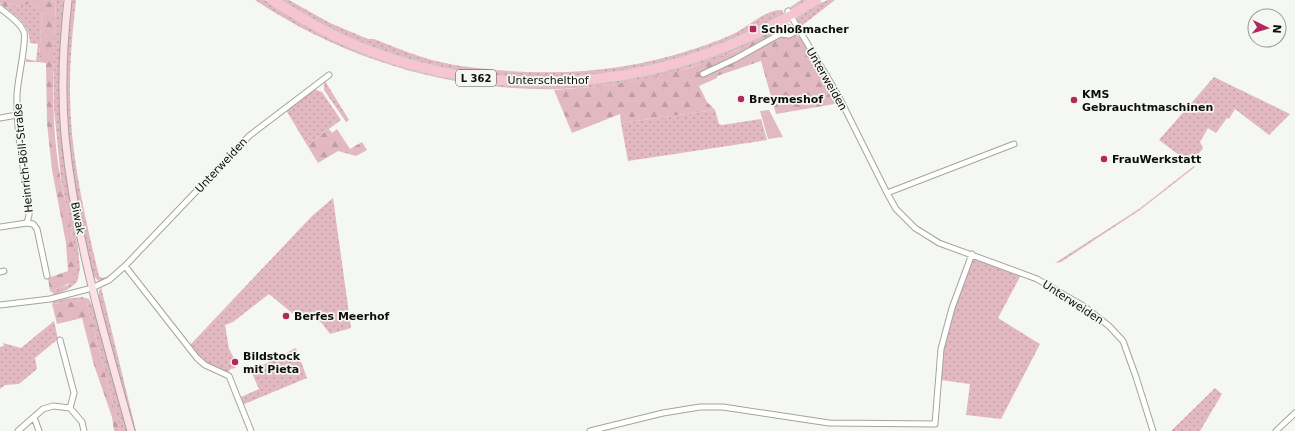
<svg xmlns="http://www.w3.org/2000/svg" width="1295" height="431" font-family="'DejaVu Sans',sans-serif">
<defs>
<pattern id="grass-dots" width="8" height="8" patternUnits="userSpaceOnUse"><rect width="8" height="8" fill="#e2b8c1"/><path d="M2 2h.1M6 6h.1" fill="none" stroke="#c19da5" stroke-width="1.8" stroke-linecap="round"/></pattern>
<pattern id="forest-firs" width="22" height="20" patternUnits="userSpaceOnUse"><rect width="22" height="20" fill="#e2b8c1"/><path d="M5 1l3.5 6h-7zM16 11l3.5 6h-7z" fill="#c19da5"/></pattern>
</defs>
<rect width="100%" height="100%" fill="#f5f8f2"/>
<path fill="url(#grass-dots)" d="M52 0H63L60 74 63 144 78 249 80 269 77 282 70 288 56 295 50 291 68 285 75 270 72 236 61 179 54 109 53 53 56 3Z
M72 0H76C73 28 70 57 70 85 69 150 84 213 99 276L102 278 110 276 121 267 107 280 100 282 93 276C87 250 81 224 76 198 65 132 64 66 72 0Z
M255 0H265L300 21 438 74 467 80 521 85H574L633 78 668 70 714 56 753 39 774 28C762 36 749 45 735 51 716 60 695 66 675 72 533 111 377 82 255 0Z
M276 0H289L330 23 368 39H374C390 45 406 52 422 57 443 64 466 67 488 69 558 77 630 71 697 48 711 43 724 39 737 32 750 25 767 9 782 10L784 13C779 23 762 25 753 29 742 35 732 41 720 45 651 74 575 82 500 77 486 77 472 73 458 71 438 67 419 64 399 58 355 45 316 22 276 0Z
M801 0H810L793 10 789 8Z
M828 0H835L800 27 796 16 812 6Z
M10 3 14 6C24 5 34 2 42 9L39 62H26V59L36 61 38 44 30 43C30 26 19 18 6 8Z
M1214 77 1290 114 1269 135 1235 109 1229 119 1227 118 1216 133 1208 128 1200 142 1203 148 1191 164 1159 140Z
M324 81H325L349 120 346 122 324 90Z
M314 89 322 92 341 120 307 145 286 110Z
M715 110 719 124 722 125 761 119 767 140 628 161 621 123Z
M1194 166 1195 167 1140 210 1061 262 1055 263 1139 209Z
M333 198 351 328 330 334 321 322 292 313 269 294 233 322 225 325 229 349 235 360 231 362 236 368 231 369 227 373 206 363 190 345 312 216Z
M974 256 1021 275 998 318 1040 344 1001 419 966 415 970 384 941 380 944 350 956 303Z
M101 287 136 431H133L99 297V291Z
M82 297 89 299 92 305 128 431H120L87 303 86 300H82L52 304 55 300Z
M54 321 58 339 35 358 37 369 19 384 5 385 0 389V347L4 346 3 343 21 348Z
M296 348 307 378 242 405 239 398 259 389 251 371Z
M1215 388 1222 394 1200 431H1171Z"/>
<path fill="url(#forest-firs)" d="M0 0H52L56 3C52 66 50 130 63 191 67 208 80 265 73 278 69 286 58 288 50 291L48 278 68 271 66 243 52 170 47 123 46 63 39 62 42 9C34 2 24 5 14 6L10 3 6 8 0 3Z
M785 23C793 23 794 28 797 36L800 37 840 103 776 114 761 61 717 76V78L699 86 707 102 715 110 621 123 620 114 572 133 554 90 604 86 635 81 690 68 736 51Z
M329 129 332 133 337 129 350 149 362 142 367 150 356 156 338 151 318 163 307 145Z
M82 300H86L87 303 120 431H114L112 417 94 365 82 318 57 324 52 304Z"/>
<path fill="#e2b8c1" d="M769 110 783 137 768 139 760 111Z"/>
<g fill="none" stroke-linecap="round" stroke-linejoin="round">
<g stroke="#a2a59f" stroke-width="7">
<path id="street" d="M0 8C8 15 20 22 24 32 27 43 17 80 17 96 16 132 24 170 29 206V215L27 223
M788 11 838 95 887 193 1014 144
M703 74 735 59 780 34 789 35 799 30
M0 118 17 115
M887 193 896 209 915 228 939 243 1037 279 1085 307 1109 326 1123 341 1136 377 1153 431
M0 227 27 223 33 224 37 229 47 276
M125 266 249 136 329 75
M0 272 4 271
M0 305 50 299 92 288 109 280 125 266 197 358 205 365 229 376 251 431
M60 340 74 393 70 408 82 422 84 431
M34 417 39 431
M18 431 43 409 53 406 70 408
M590 431 663 413 700 407H723L829 423 935 424 941 349 952 308 972 254
M1276 431 1295 413"/>
</g>
<g stroke="#a2a59f" stroke-width="9">
<path id="secondary" d="M68 0C63 45 61 91 65 136 75 237 104 334 131 431"/>
</g>
<g stroke="#d3d4d3" stroke-width="10">
<path id="primary" d="M272 0C293 13 313 25 335 36 467 99 623 96 755 34 776 25 796 12 816 0"/>
</g>
<use href="#street" stroke="#fff" stroke-width="5"/>
<use href="#secondary" stroke="#fce1e8" stroke-width="7"/>
<use href="#primary" stroke="#f9c4d1" stroke-width="8"/>
</g>
<g fill="#b4275e" stroke="#f5f8f2" stroke-width="1.5">
<rect x="749" y="25" width="8" height="8" rx="2"/>
<circle cx="741" cy="99" r="4"/>
<circle cx="1074" cy="100" r="4"/>
<circle cx="1104" cy="159" r="4"/>
<circle cx="286" cy="316" r="4"/>
<circle cx="235" cy="362" r="4"/>
</g>
<g text-anchor="middle" stroke-width="3.5" stroke-linejoin="round" paint-order="stroke">
<rect fill="#f5f8f2" stroke="#535451" stroke-width="1" x="456" y="70" width="40" height="16" rx="3"/>
<g font-size="10" font-weight="bold" fill="#0d0e0c">
<text x="476" y="82">L 362</text>
</g>
<g font-size="11" font-weight="bold" fill="#0d0e0c" stroke="#f5f8f2" text-anchor="start">
<text x="761" y="33">Schloßmacher</text>
<text x="1082" y="98">KMS<tspan x="1082" dy="13">Gebrauchtmaschinen</tspan></text>
<text x="749" y="103">Breymeshof</text>
<text x="1112" y="163">FrauWerkstatt</text>
<text x="294" y="320">Berfes Meerhof</text>
<text x="243" y="360">Bildstock<tspan x="243" dy="13">mit Pieta</tspan></text>
</g>
<g font-size="11" fill="#0d0e0c" stroke="#f5f8f2">
<text transform="translate(827 79) rotate(60)" y="4">Unterweiden</text>
<text x="548" y="84">Unterschelthof</text>
<text transform="translate(23 158) rotate(-96)" y="4">Heinrich-Böll-Straße</text>
<text transform="translate(221 165) rotate(-47)" y="4">Unterweiden</text>
<text transform="translate(78 218) rotate(79)" y="4">Biwak</text>
<text transform="translate(1073 302) rotate(33)" y="4">Unterweiden</text>
</g>
</g>
<g transform="translate(1267 28) rotate(95)"><circle r="19" fill="#f5f8f2" stroke="#989a96"/>
<path d="M0-3L7 15L0 10L-7 15Z" fill="#b4275e"/>
<text y="-6" font-size="11" font-weight="bold" text-anchor="middle" fill="#0d0e0c">N</text>
</g>
</svg>
